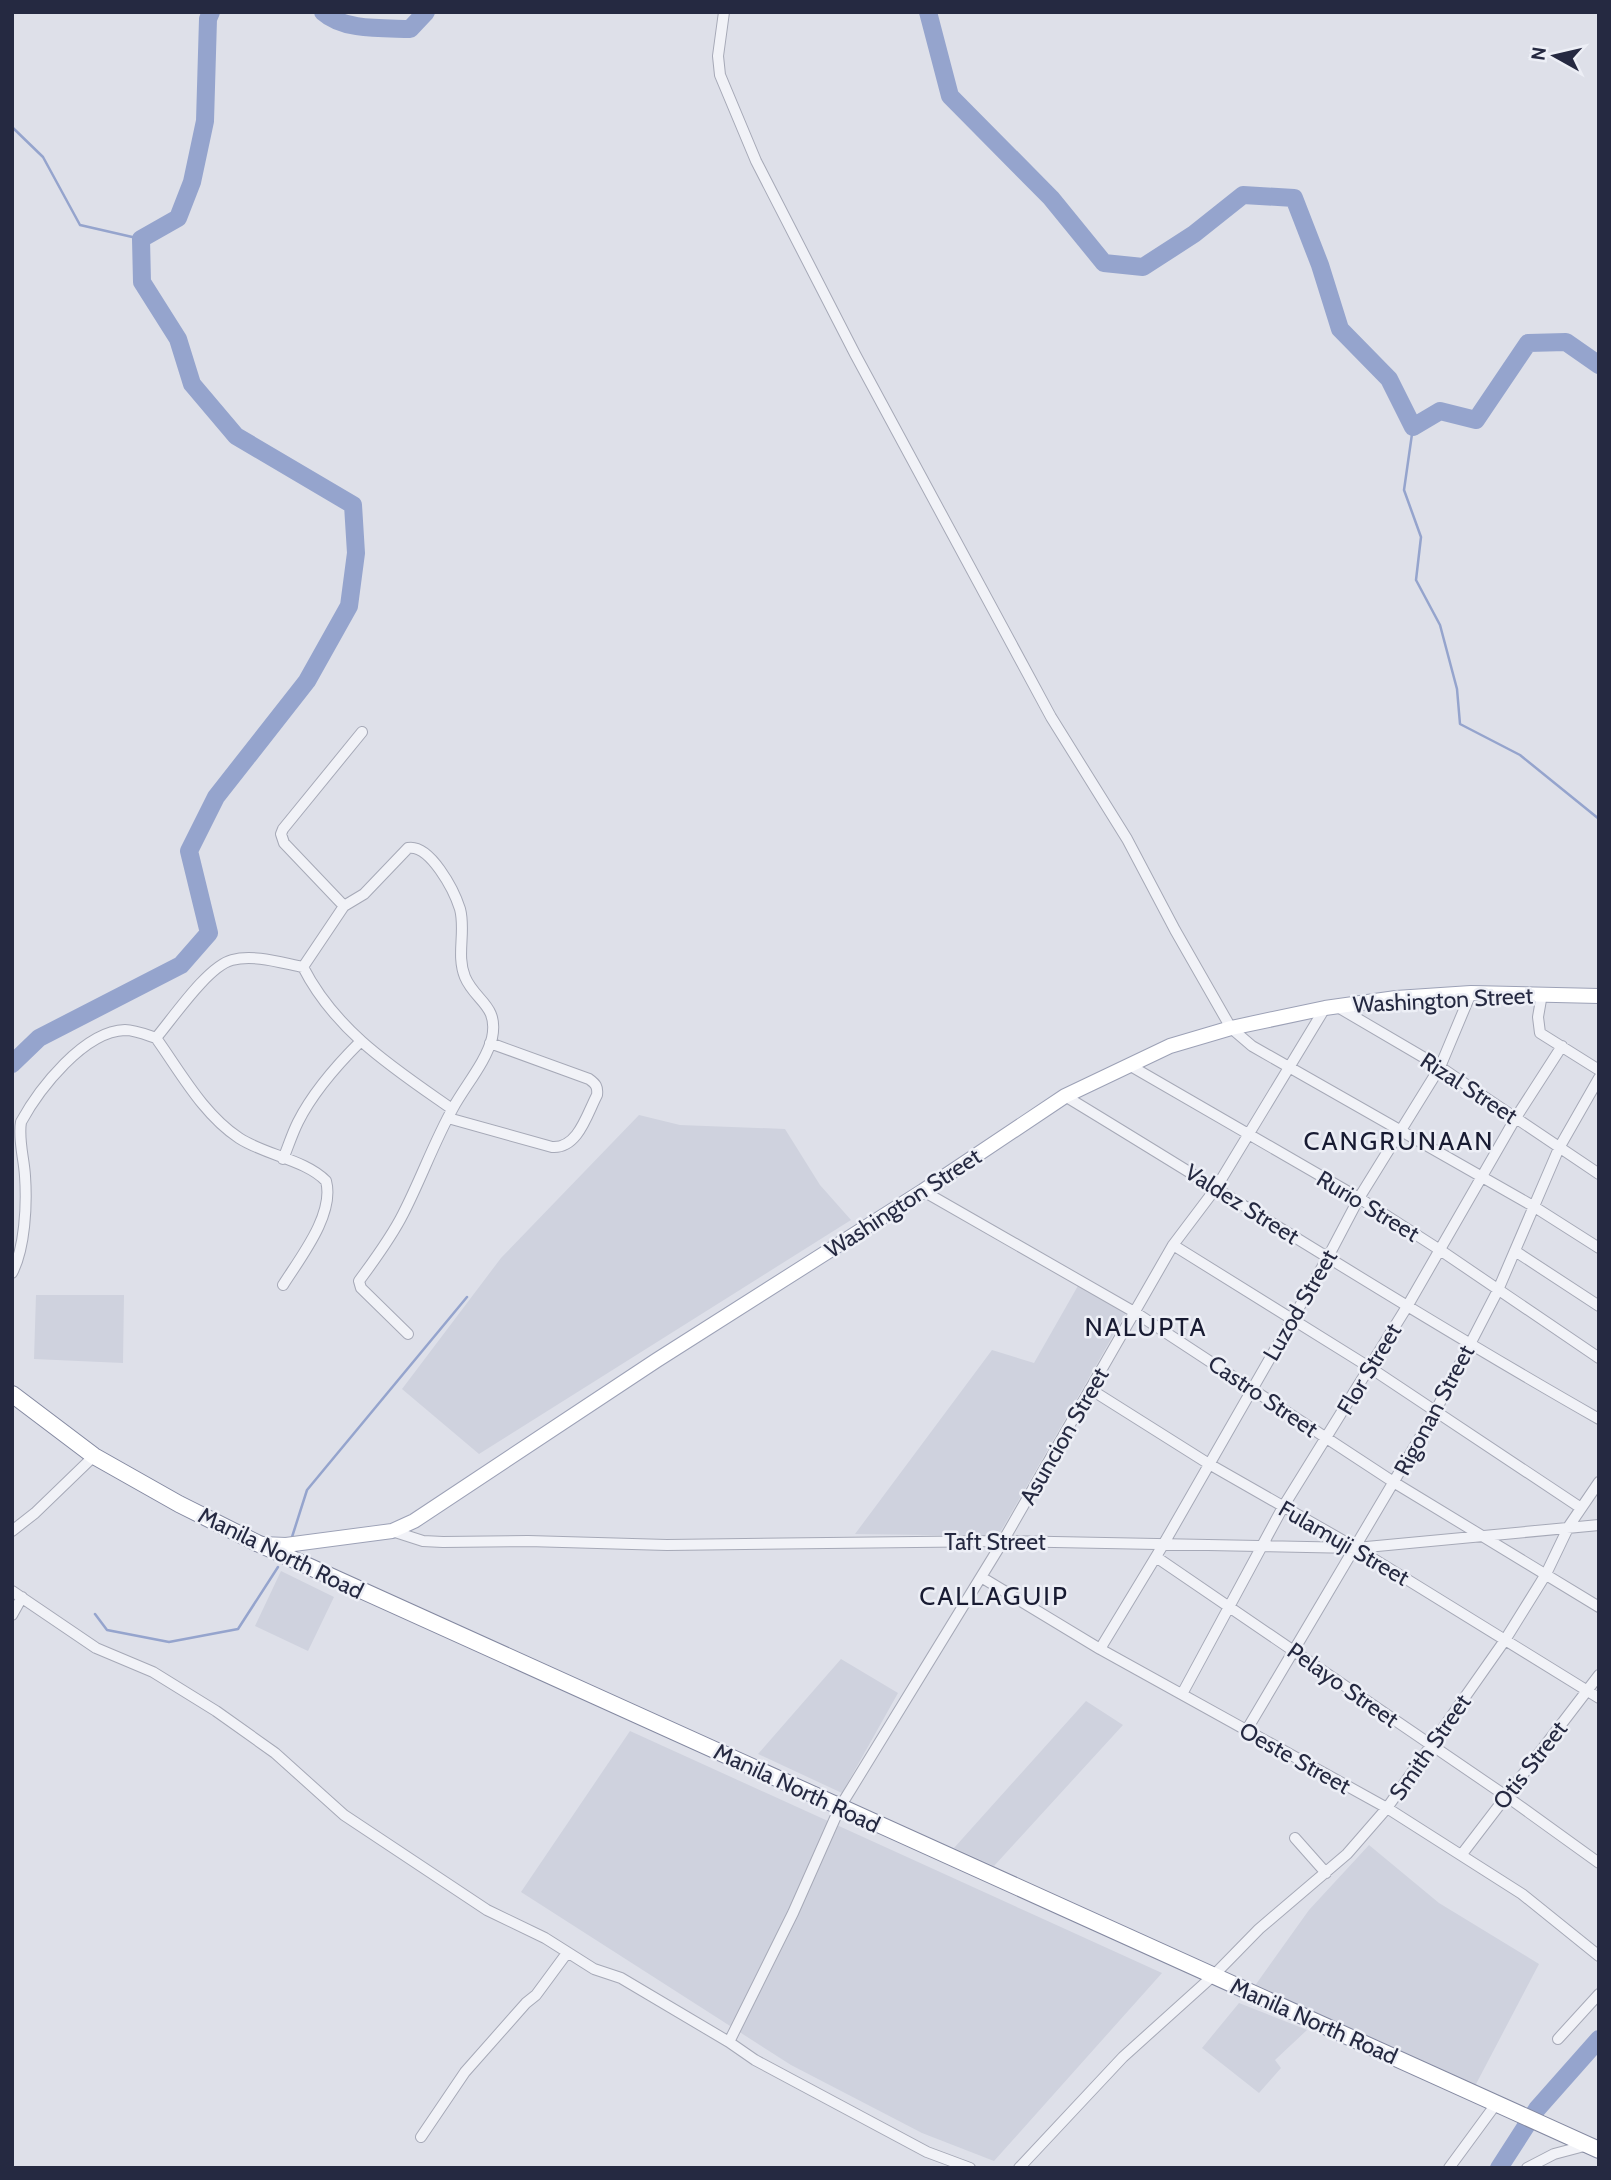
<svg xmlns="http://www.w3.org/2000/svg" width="1611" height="2180" font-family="Cabin,sans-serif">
<rect width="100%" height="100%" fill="#dee0e9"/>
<path fill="#cfd2de" d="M639 1115 680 1125 785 1129 820 1185 851 1220 479 1454 402 1389 501 1258Z
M1079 1284 1126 1313 998 1536 855 1534 992 1350 1034 1363Z
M36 1295H124L123 1363 34 1359Z
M281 1571 334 1597 308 1651 255 1626Z
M841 1659 898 1693 842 1793 758 1754Z
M1086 1701 1123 1725 994 1866 954 1848Z
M630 1731 1030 1913 1162 1973 994 2161 922 2133 791 2065 521 1892Z
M1369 1845 1439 1903 1539 1964 1475 2086 1254 1987 1309 1910Z
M1239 2003 1307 2030 1275 2060 1281 2068 1259 2093 1202 2048Z"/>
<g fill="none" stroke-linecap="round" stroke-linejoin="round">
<path stroke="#95a4cd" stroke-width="2.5" d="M12 127 43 157 80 225 141 239
M1413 427 1404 490 1421 537 1416 580 1440 625 1457 689 1460 724 1520 755 1599 819
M292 1537 307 1490 467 1297
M95 1614 107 1630 169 1642 238 1629 278 1567"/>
<path stroke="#95a4cd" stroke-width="18" d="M323 12C344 31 383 28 410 29L426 12
M928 12 950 96 1051 198 1104 263 1143 267 1194 234 1243 195 1294 198 1320 265 1340 329 1389 379 1413 427 1440 411 1476 420 1528 343 1566 342 1599 365
M12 1064 39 1038 181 965 209 933 189 851 216 797 307 681 349 606 356 553 353 505 236 436 192 384 178 339 142 282 141 239 178 218 192 182 205 121 208 19 211 12
M1499 2168 1537 2109 1599 2039"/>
<g stroke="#a6a9b7" stroke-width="12">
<path id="minor" d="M724 12 718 56 720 75 756 161 855 354 1051 717 1127 839 1175 930 1231 1028 1252 1046 1533 1206 1599 1248
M344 906 284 843 281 834 283 829 362 732
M303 967C336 1032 395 1069 452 1109
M1542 994 1538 1017 1540 1033 1599 1070
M1336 1006 1440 1067 1599 1174
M156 1038C173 1018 208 966 232 960 254 954 282 963 303 967L344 906 364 894 408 848C430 844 454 890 460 909 466 931 456 955 465 977 475 1001 499 1005 492 1038 486 1062 465 1086 453 1108 434 1142 421 1179 403 1214 391 1238 375 1259 359 1281L361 1288 408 1334
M1129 1065 1359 1198 1440 1250 1599 1358
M1065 1096C1243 1204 1418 1316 1599 1419
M448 1118 552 1147C578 1149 587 1114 597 1095 598 1087 596 1084 589 1079L490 1043
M283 1159C288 1147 292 1134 298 1122 313 1092 337 1065 360 1042
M923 1191 1136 1313 1395 1483 1599 1607
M1173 1245 1369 1367 1581 1508
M1515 1251 1599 1306
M12 1273C25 1248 27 1205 25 1176 24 1158 18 1140 21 1122 39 1089 84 1031 125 1030 135 1030 147 1035 156 1038 181 1073 203 1114 239 1138 265 1155 306 1160 326 1181 335 1214 300 1258 283 1285
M1090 1389 1209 1464 1356 1548 1599 1698
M12 1531 35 1513 94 1456
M392 1531 423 1541 443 1542 528 1541 667 1545 1003 1541 1356 1548 1599 1525
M1156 1557 1506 1796 1599 1863
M981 1577 1100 1649 1387 1808 1522 1894 1599 1956
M12 1591 96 1648 153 1672 216 1711 275 1753 344 1815 487 1910 545 1938 594 1969 621 1978 729 2042
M12 1615 22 1597
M1100 1649 1163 1545 1328 1257 1359 1198 1440 1067 1471 993
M1182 1694 1283 1507 1408 1305 1515 1119 1562 1046
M1246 1731 1435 1412 1498 1290 1559 1148 1599 1078
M1295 1838 1326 1873
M1462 1854 1599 1675
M1558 2039 1599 1994
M421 2137 465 2072 526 2003 536 1995 567 1953
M970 2168 927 2152 755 2060 729 2042 793 1913 840 1807 1003 1541 1173 1245 1216 1188 1325 1008
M1019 2168 1123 2057 1214 1975 1259 1929 1347 1854 1387 1808 1505 1640 1546 1574 1569 1526 1599 1482
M1449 2168 1496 2104
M1527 2168 1554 2154 1588 2145"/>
</g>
<g stroke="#9ca1b6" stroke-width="16">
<path id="major" d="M262 1544 286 1545 392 1531 414 1521 657 1360 923 1191 1065 1096 1170 1046 1231 1028 1325 1008 1396 998 1471 993 1599 996"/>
</g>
<g stroke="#8489a1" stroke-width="18">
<path id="highway" d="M12 1394 94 1456 179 1504 257 1543 1599 2150"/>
</g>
<use href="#minor" stroke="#f1f2f7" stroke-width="10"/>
<use href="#major" stroke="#fff" stroke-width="14"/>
<use href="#highway" stroke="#fff" stroke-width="16"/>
</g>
<g text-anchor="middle" stroke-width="5" stroke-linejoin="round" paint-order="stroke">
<g font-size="23" fill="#252941" stroke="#edeff6">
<text transform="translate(1443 1000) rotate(-3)" y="8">Washington Street</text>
<text transform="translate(1469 1088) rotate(33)" y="8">Rizal Street</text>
<text transform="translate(903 1203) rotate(-33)" y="8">Washington Street</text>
<text transform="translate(1242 1204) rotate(32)" y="8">Valdez Street</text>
<text transform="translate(1368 1206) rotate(31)" y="8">Rurio Street</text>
<text transform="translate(1300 1305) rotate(-60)" y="8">Luzod Street</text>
<text transform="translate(1369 1369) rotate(-59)" y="8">Flor Street</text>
<text transform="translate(1263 1396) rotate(34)" y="8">Castro Street</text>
<text transform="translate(1434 1410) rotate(-62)" y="8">Rigonan Street</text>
<text transform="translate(1064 1436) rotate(-60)" y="8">Asuncion Street</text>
<text x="995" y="1550">Taft Street</text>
<text transform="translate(1344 1543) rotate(30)" y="8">Fulamuji Street</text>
<text transform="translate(281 1553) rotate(26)" y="8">Manila North Road</text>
<text transform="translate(1343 1685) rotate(35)" y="8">Pelayo Street</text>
<text transform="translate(1430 1747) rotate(-55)" y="8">Smith Street</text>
<text transform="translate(1295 1758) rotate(29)" y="8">Oeste Street</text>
<text transform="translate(1530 1765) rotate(-52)" y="8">Otis Street</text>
<text transform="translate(797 1788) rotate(25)" y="8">Manila North Road</text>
<text transform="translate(1314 2021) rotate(24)" y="8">Manila North Road</text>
</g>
<g font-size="26" letter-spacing="2" fill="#181b32" stroke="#edeff6">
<text x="1399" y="1150">CANGRUNAAN</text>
<text x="1146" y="1336">NALUPTA</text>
<text x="994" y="1605">CALLAGUIP</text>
</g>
</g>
<rect width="1611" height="2180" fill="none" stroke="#252941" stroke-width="28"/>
<g transform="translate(1555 56) rotate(278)" stroke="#edeff6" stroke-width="5" paint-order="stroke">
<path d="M0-5L12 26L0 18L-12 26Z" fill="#252941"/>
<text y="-10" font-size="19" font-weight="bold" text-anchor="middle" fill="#252941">N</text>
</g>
</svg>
